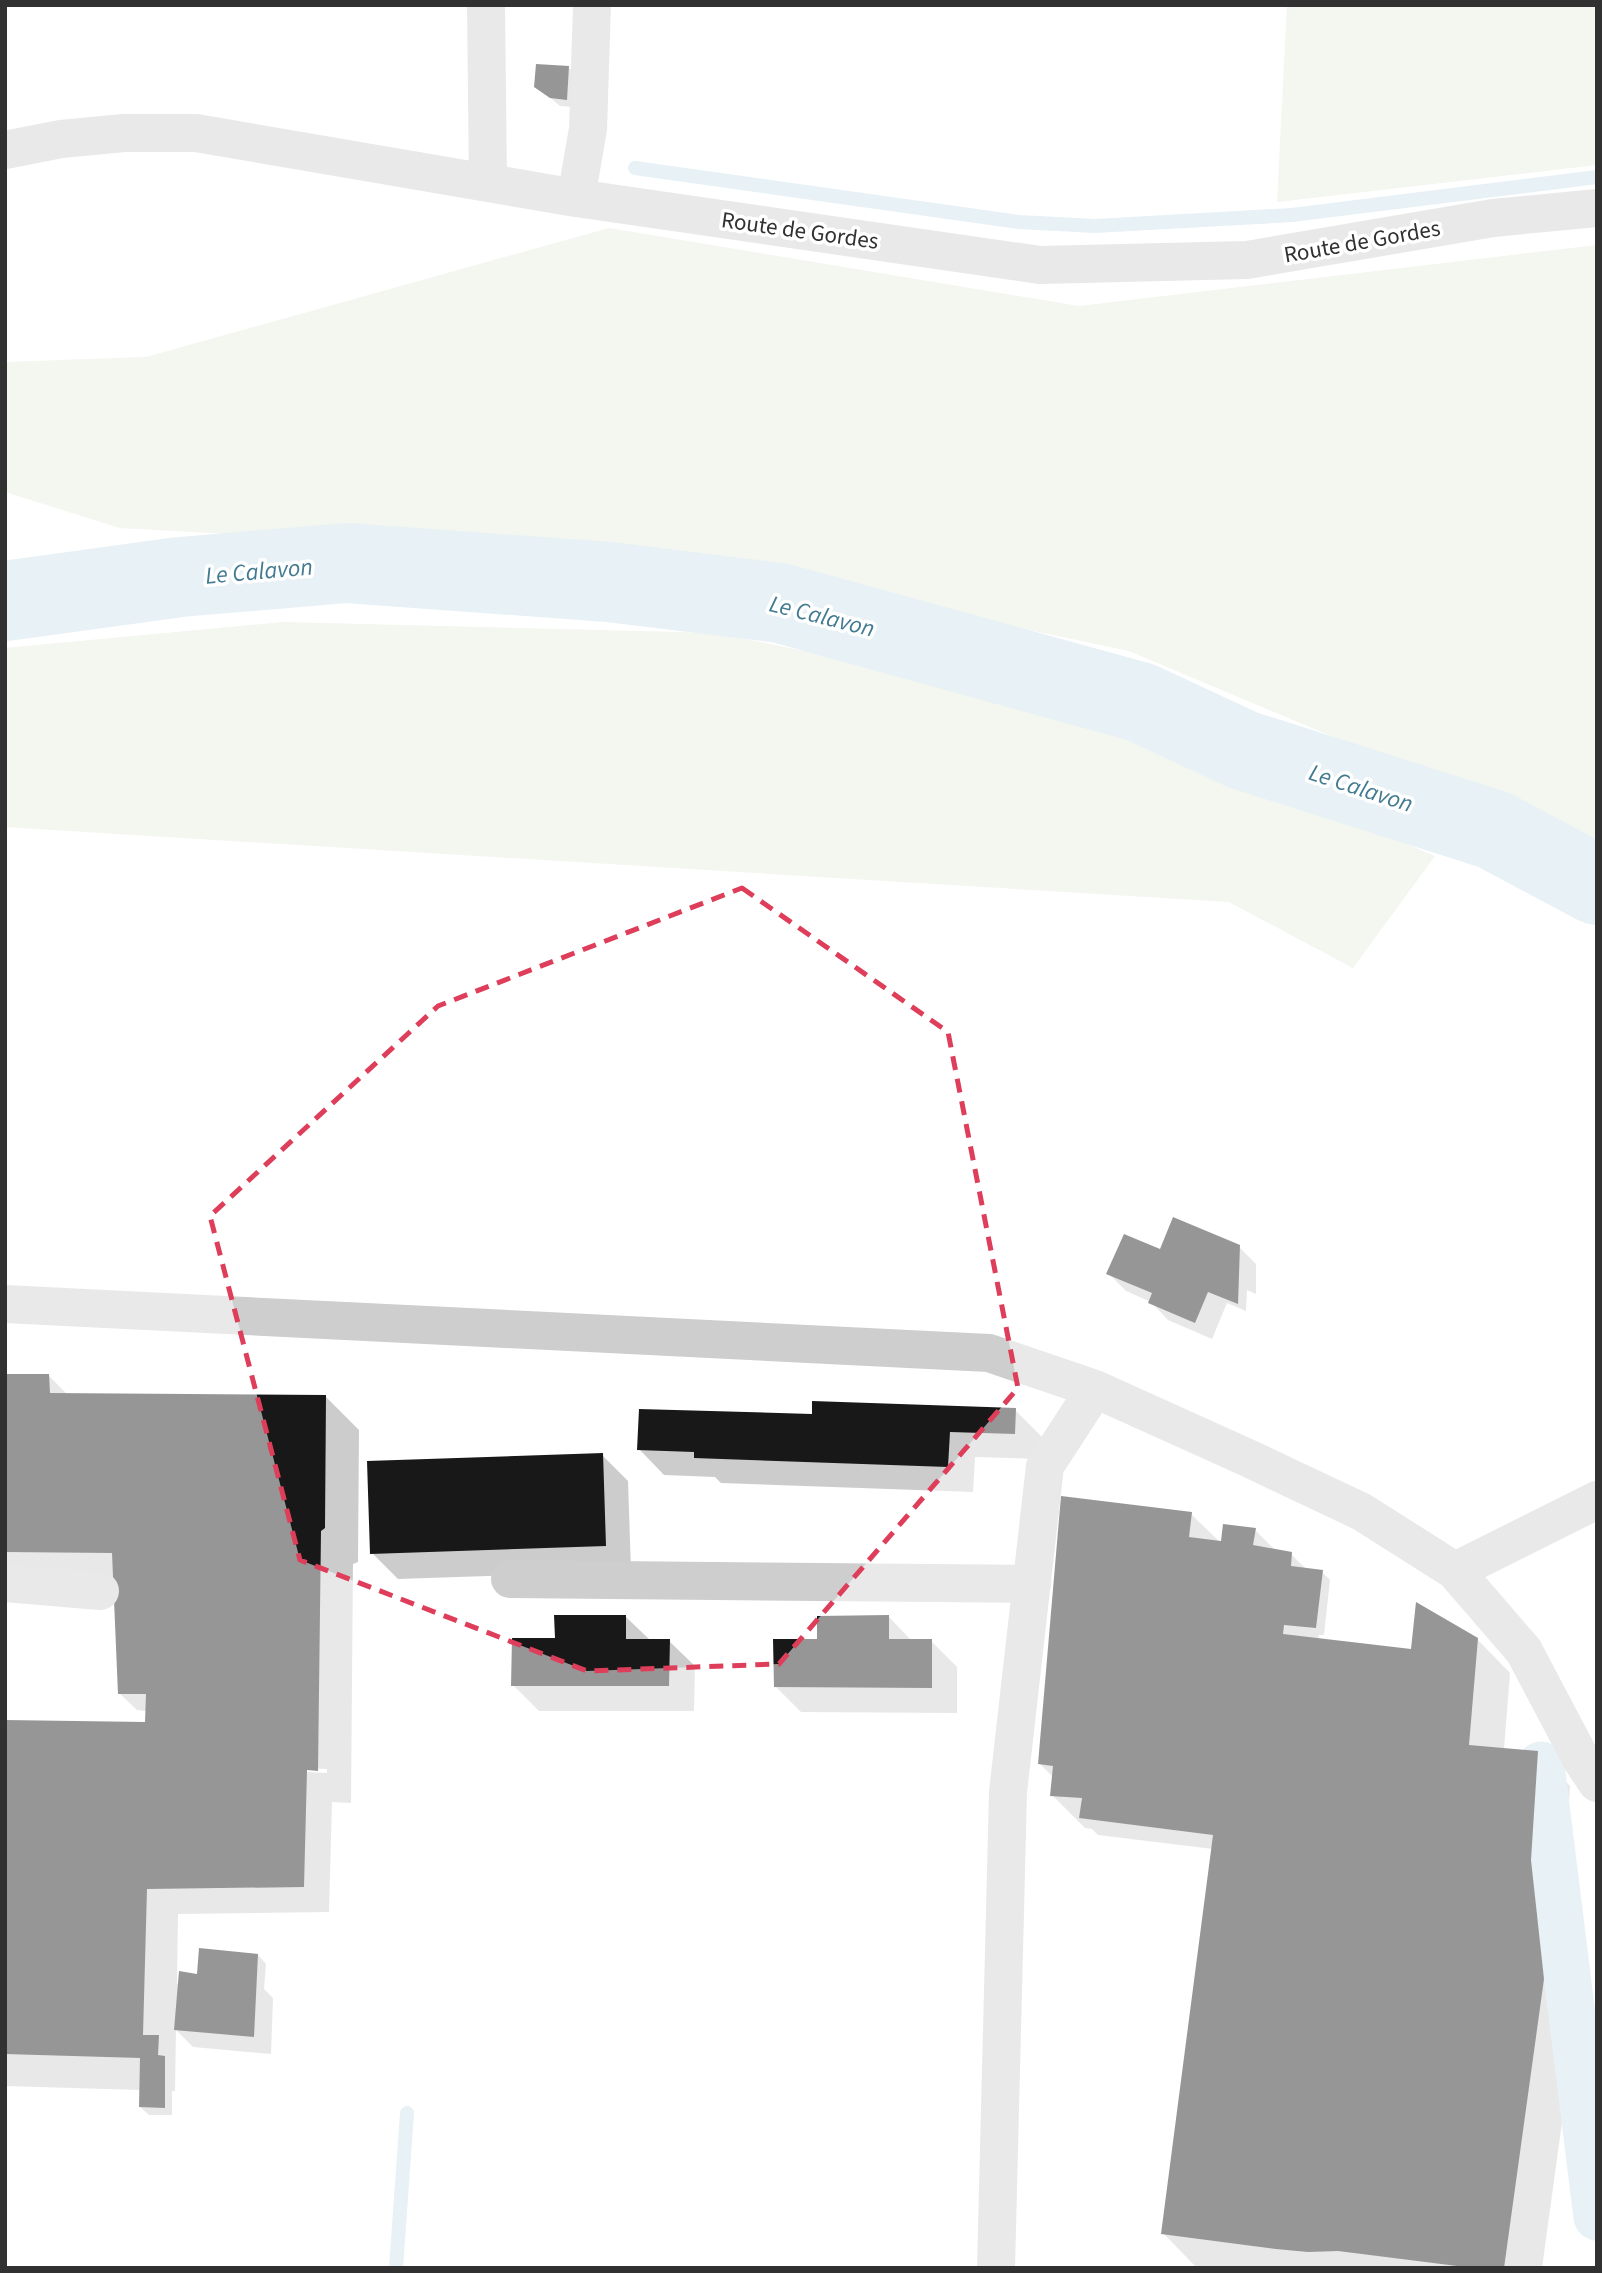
<svg xmlns="http://www.w3.org/2000/svg" width="1602" height="2273" font-family="'Source Sans 3',sans-serif">
<rect width="100%" height="100%" fill="#fff"/>
<path fill="#e6eadd" d="M1287 5H1597V165L1277 202Z
M609 228 1079 306 1597 245V858L1412 770 1129 651 687 558 120 528 5 492V362L146 357Z
M284 622 718 633 1100 713 1435 856 1353 968 1229 902 5 827V648Z"/>
<path fill="#0003" fill-rule="evenodd" d="M569 68 577 76 574 107 560 106 536 86Z
M1239 1247 1256 1264V1294L1247 1290 1246 1311 1227 1303 1212 1339 1168 1320 1151 1302 1126 1291 1109 1274 1160 1251Z
M5 1375 49 1376 68 1395 325 1396 359 1430 358 1562 353 1564 351 1803 332 1802 329 1912 178 1914 177 1984 258 1955 266 1964 264 1989 273 1998 271 2054 193 2047 176 2030 175 2091H172V2115H149L140 2107 141 2090 5 2086V1722L147 1723V1711L137 1710 119 1693 116 1585 5 1584ZM303 1768 327 1769V1773L307 1772Z
M1015 1410 1041 1436 1040 1459 975 1457 973 1492 721 1483 715 1477 664 1475 639 1449 813 1416Z
M602 1455 628 1481 631 1571 398 1579 372 1553Z
M1191 1514 1222 1544 1255 1530 1276 1551 1291 1554 1307 1570 1322 1572 1330 1580 1324 1635H1319L1318 1640 1412 1651 1477 1639 1510 1673 1504 1749 1537 1752 1570 1786 1563 1895 1577 2013 1542 2268H1205L1196 2267 1163 2233 1213 1849 1098 1835 1092 1829 1085 1828 1052 1795 1054 1778 1040 1764Z
M626 1617 650 1640 669 1641 695 1666 694 1711H539L513 1685 556 1640Z
M889 1617 912 1641H931L957 1667V1713L801 1712 775 1686 819 1641Z"/>
<g fill="none" stroke-linecap="round" stroke-linejoin="round">
<path stroke="#cbe1ea" stroke-width="14" d="M635 168 1019 222 1095 226 1292 215 1597 177
M396 2268 407 2113"/>
<path stroke="#cbe1ea" stroke-width="47" d="M1541 1765 1597 2217"/>
<path stroke="#cbe1ea" stroke-width="80" d="M5 601 180 577 347 563 609 582 780 603 1140 702 1243 750 1494 830 1597 885"/>
</g>
<path fill="#181818" d="M536 64 569 66 567 100 550 98 534 87Z
M1173 1217 1240 1245 1238 1304 1208 1292 1195 1323 1148 1303 1152 1293 1106 1274 1124 1234 1160 1249Z
M5 1374H49L50 1393 326 1395 325 1528 321 1531 318 1771 307 1770 304 1887 147 1889 143 2035H159L158 2055 165 2056V2108L139 2107 140 2058 5 2054V1720L145 1722 146 1694H118L112 1553 5 1552Z
M812 1401 1016 1408 1015 1434 950 1432 948 1467 694 1458V1452L637 1450 639 1409 812 1414Z
M603 1453 606 1546 370 1554 367 1461Z
M1061 1496 1192 1512 1189 1537 1221 1541 1223 1524 1256 1528 1253 1545 1292 1552 1291 1566 1323 1570 1316 1628 1284 1625 1283 1634 1411 1649 1416 1602 1478 1638 1469 1745 1538 1751 1531 1860 1544 1979 1504 2268H1473L1338 2251 1308 2252 1276 2249 1161 2234 1213 1835 1079 1818 1082 1798 1050 1796 1053 1766 1038 1764Z
M554 1615H626V1639H670L669 1686H511L512 1638H555Z
M889 1615V1639H932V1688L774 1687 773 1639H817V1616Z
M199 1948 258 1954 254 2037 174 2030 179 1971 197 1974Z"/>
<g fill="none" stroke-linecap="round" stroke-linejoin="round">
<path stroke="#cecece" stroke-width="38" d="M486 5 488 182
M5 150 61 139 124 133H196L576 198 1040 265 1247 260 1493 218 1597 208
M576 198 588 129 592 5
M5 1304 989 1353 1095 1389 1248 1458 1362 1512 1455 1571 1524 1651 1581 1759 1597 1783
M1455 1571 1597 1500
M510 1579 1032 1584
M5 1583 100 1591
M996 2268 1008 1792 1045 1466 1095 1389"/>
</g>
<path d="M0 0H1602V2273H0ZM742 888 948 1032 1018 1388 779 1664 587 1671 300 1560 210 1216 438 1006Z" fill="#fff" fill-opacity=".55" fill-rule="evenodd"/>
<path fill="none" stroke="#de3e5a" stroke-width="5" stroke-dasharray="14 9" stroke-linejoin="round" d="M742 888 948 1032 1018 1388 779 1664 587 1671 300 1560 210 1216 438 1006Z"/>
<g text-anchor="middle" stroke-width="7" stroke-linejoin="round" paint-order="stroke">
<g font-size="23" fill="#313131" stroke="#fff">
<text transform="translate(800 230) rotate(8)" y="8">Route de Gordes</text>
<text transform="translate(1362 241) rotate(-10)" y="8">Route de Gordes</text>
</g>
<g font-size="24" font-style="italic" fill="#427a91" stroke="#fff">
<text transform="translate(259 571) rotate(-5)" y="8">Le Calavon</text>
<text transform="translate(822 616) rotate(14)" y="8">Le Calavon</text>
<text transform="translate(1361 788) rotate(18)" y="8">Le Calavon</text>
</g>
</g>
<rect width="1602" height="2273" fill="none" stroke="#313131" stroke-width="14"/>
</svg>
